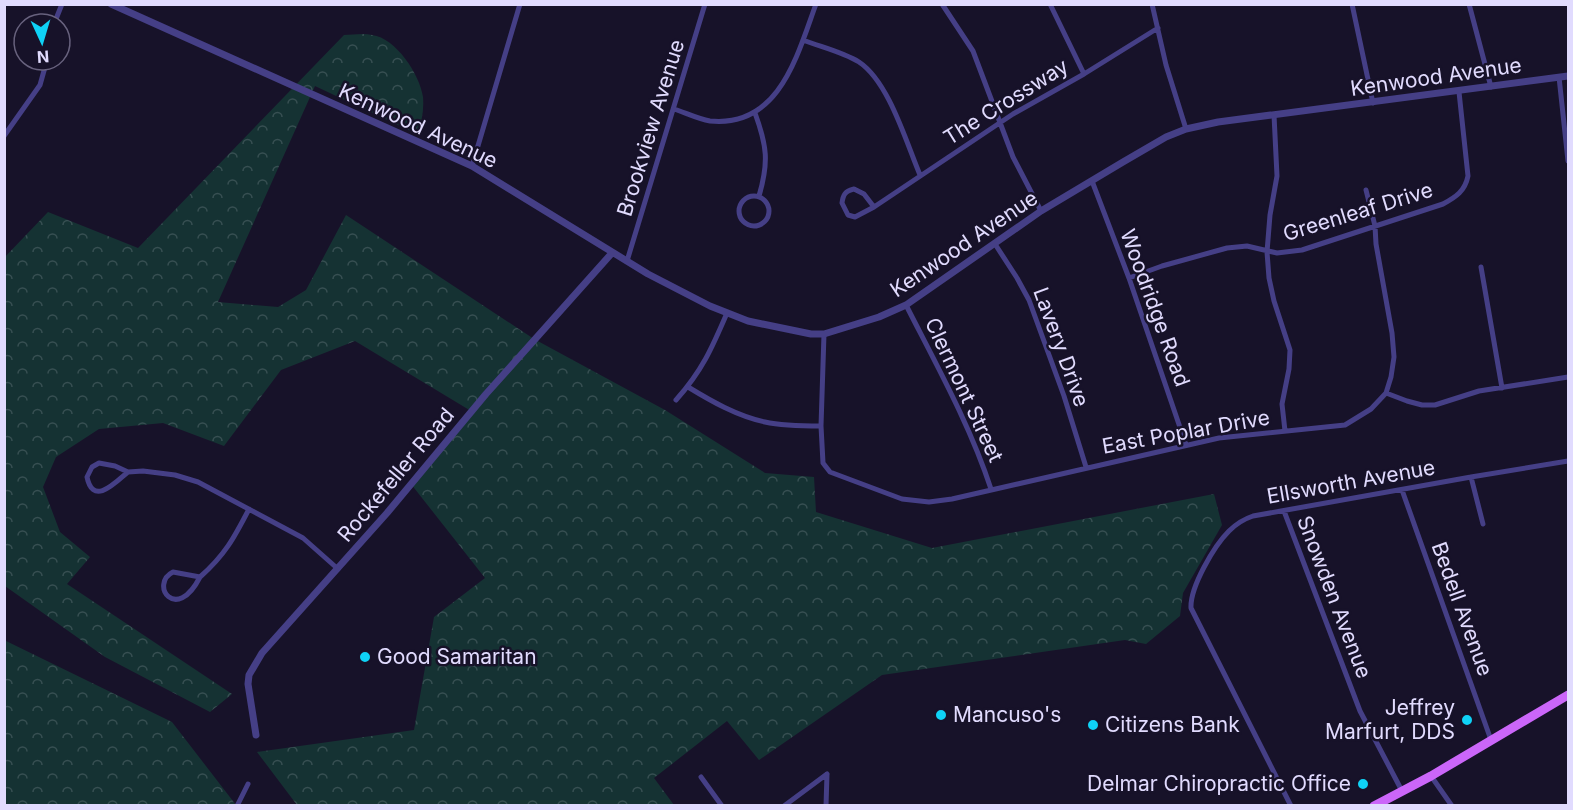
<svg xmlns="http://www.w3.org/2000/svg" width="1573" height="810" font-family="Inter,sans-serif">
<defs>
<pattern id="forest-crowns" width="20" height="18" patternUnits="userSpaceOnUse" patternTransform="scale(1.5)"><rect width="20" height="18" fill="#153233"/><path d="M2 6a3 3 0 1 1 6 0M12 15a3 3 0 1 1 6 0" fill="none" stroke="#374f52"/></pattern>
</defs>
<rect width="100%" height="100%" fill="#171229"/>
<path fill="url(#forest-crowns)" d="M344 35C353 35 363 33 372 35 396 38 420 75 423 97 424 110 422 122 417 134L315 86 218 302 278 307 306 290 346 215 534 339 665 410 765 473 814 477 816 512 932 548 1214 494 1222 525 1183 593 1180 616 1146 644 1125 640 882 675 759 760 727 721 654 778 674 805H297L257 752 414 730 434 617 485 578 411 484 471 411 355 341 281 370 224 446 163 423 99 429 56 457 43 487 60 532 90 557 67 584 232 694 210 712 105 657 5 586 4 258 48 212 138 248Z
M4 640 172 722 236 805H5Z"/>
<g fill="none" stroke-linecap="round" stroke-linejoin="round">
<path stroke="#453f86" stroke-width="5" d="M942 4 973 51 1013 157 1041 211
M1050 4 1084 74
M1152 4 1166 65 1186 129
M1352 4 1373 103
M1469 4 1491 87
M54 24 62 4
M803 40C821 47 843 52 859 62 889 82 906 142 920 175
M1559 77 1568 161
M674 109C686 113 698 119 710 121 779 128 797 56 816 4
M755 113C767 146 769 162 759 196
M1274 115 1277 176 1270 215 1267 252 1269 278 1274 301 1290 350 1289 369 1282 404 1285 431
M4 136 40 85 47 60
M472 166 520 4
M1092 181 1129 278 1186 445
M854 189 864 194 874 207 855 217 848 215 842 203C843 195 845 191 854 189Z
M739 211a15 15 0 1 1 30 0a15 15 0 1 1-30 0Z
M874 207 1013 114 1084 74 1158 28
M995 244 1017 278 1029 300 1064 396 1086 467
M627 261 705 4
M1481 267 1502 388
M1129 278 1162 266 1227 248 1247 246 1277 253 1302 250 1443 204C1456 197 1465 191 1468 176L1459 92
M906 305C937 366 970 425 991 489
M824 334 821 426 823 463 830 472 902 499 929 502 952 499 1219 438 1345 425 1371 409 1386 393 1391 377 1394 357 1392 333 1376 244 1375 226 1366 190
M688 387C711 401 737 416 765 422 783 426 803 426 821 426
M1386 393 1407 401 1422 405H1435L1479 391 1568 377
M676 400C702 371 712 348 727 313
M99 463 115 466 128 472C116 482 93 507 87 477L92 467Z
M128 472 143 471 175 475 198 482 303 538 338 569
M1471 477 1483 524
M1402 490 1491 740
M1284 511 1360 711 1402 791
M173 572 200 577C176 624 149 584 173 572Z
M200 577C225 555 234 538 249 509
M1431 776 1452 806
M701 777 722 806
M237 806 248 784
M784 806 827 774
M826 806 827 774
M1291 806 1191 608C1190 587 1214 546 1229 531 1236 524 1244 519 1253 516L1471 477 1568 461"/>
<path stroke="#453f86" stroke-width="7" d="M111 4 472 166 648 274 710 306 748 321 811 334H824L879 317 906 305 1041 211 1123 162 1166 137 1186 129 1218 122 1568 76
M256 735 248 684 249 675 262 653 387 513 486 394 612 253"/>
<path stroke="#cb66f9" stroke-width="9" d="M1374 806 1431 776 1568 695"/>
</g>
<g fill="#0fd2f6" stroke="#171229" stroke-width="2">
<circle cx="365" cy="657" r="6"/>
<circle cx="941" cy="715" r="6"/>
<circle cx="1467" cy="720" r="6"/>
<circle cx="1093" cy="725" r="6"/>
<circle cx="1363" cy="784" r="6"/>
</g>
<g text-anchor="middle" stroke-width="5" stroke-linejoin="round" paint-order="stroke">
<g font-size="21" fill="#e1dbfe" stroke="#171229">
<text transform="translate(1436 77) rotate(-8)" y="7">Kenwood Avenue</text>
<text transform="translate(1006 102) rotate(-32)" y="7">The Crossway</text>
<text transform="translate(418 126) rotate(25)" y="7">Kenwood Avenue</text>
<text transform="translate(651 128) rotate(-73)" y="7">Brookview Avenue</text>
<text transform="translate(1358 212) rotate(-17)" y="7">Greenleaf Drive</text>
<text transform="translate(964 244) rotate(-34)" y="7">Kenwood Avenue</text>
<text transform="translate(1155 308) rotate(70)" y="7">Woodridge Road</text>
<text transform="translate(1061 347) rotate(70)" y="7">Lavery Drive</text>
<text transform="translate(964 390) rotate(65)" y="7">Clermont Street</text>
<text transform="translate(1186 432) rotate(-10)" y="7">East Poplar Drive</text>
<text transform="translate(396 475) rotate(-50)" y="7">Rockefeller Road</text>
<text transform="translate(1351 482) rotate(-10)" y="7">Ellsworth Avenue</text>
<text transform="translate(1334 597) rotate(69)" y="7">Snowden Avenue</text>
<text transform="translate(1462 609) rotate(70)" y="7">Bedell Avenue</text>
</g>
<g font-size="21" fill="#e1dbfe" stroke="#171229" text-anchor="start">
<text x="377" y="664">Good Samaritan</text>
<text x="1455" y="715" text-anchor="end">Jeffrey<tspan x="1455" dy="24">Marfurt, DDS</tspan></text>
<text x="953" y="722">Mancuso's</text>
<text x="1105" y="732">Citizens Bank</text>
<text x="1351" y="791" text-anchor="end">Delmar Chiropractic Office</text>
</g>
</g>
<rect width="1573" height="810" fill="none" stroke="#e1dbfe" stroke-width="12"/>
<g transform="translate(42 42) rotate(176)"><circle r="28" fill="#171229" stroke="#68627e" stroke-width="1.5"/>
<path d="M0-4.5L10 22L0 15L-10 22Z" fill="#0fd2f6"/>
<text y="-9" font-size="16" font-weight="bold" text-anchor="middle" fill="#e1dbfe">N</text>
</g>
</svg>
